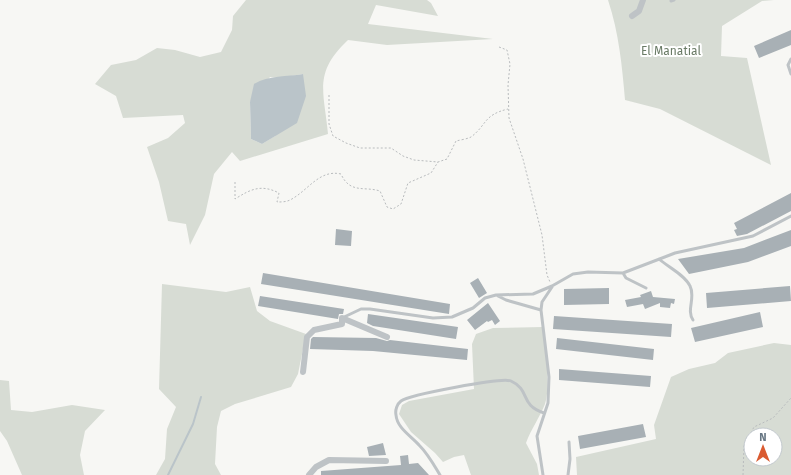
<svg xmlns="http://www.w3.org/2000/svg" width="791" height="475" font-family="'Fira Sans',sans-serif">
<rect width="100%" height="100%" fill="#f7f7f4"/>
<path fill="#d7dcd4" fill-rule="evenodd" d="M246 0H427L431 3 438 16 376 5 368 24 493 39 387 45 348 40C313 73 324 91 328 134L240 161 232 152 214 174 205 215 190 245 186 224 168 221 159 182 147 147 168 138 185 123 183 115 123 118 116 96 95 84 111 65 136 60 157 48 175 50 200 57 221 52 232 30 233 16ZM303 74 275 136 262 144 251 139 250 102 270 77 279 78Z
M608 0H774L762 1 722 26 721 56 747 58 771 165 660 109 625 100C622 66 619 33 608 0Z
M162 284 226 292 250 287 257 311 270 321 306 334 298 374 291 387 235 404 221 411 217 427 215 464 221 475H156L165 459 167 429 176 407 159 389Z
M543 327C545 347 551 385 545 404 540 417 531 429 526 443L537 464 539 475H471L464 455 454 457 443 462 435 453 411 432 399 414 402 405 409 401 474 389 472 344 476 334 493 328Z
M774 343 791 345V475H577L576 457 656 439 654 425 671 377 689 369 715 363 728 353ZM751 435H775V459H751Z
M0 380 9 381 11 410 32 412 72 405 105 410 85 431 80 455 84 475H22L7 441 0 431Z"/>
<path fill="#bac4c9" d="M303 74 306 96 297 123 262 144 251 139 250 102 254 84C269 75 287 77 303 74Z"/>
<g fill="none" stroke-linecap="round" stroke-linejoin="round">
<path stroke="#bac4c9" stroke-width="2" d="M168 475 193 424 201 397"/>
</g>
<path fill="#a8b0b5" d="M791 30V45L759 58 754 46Z
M791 193V211L747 234 737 236 734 230 737 229 734 223Z
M336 229 352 231 351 246 335 245Z
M791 230V246L748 262 689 274 678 259 744 248Z
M263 273 450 304 449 314 261 284Z
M478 278 487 293 479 298 470 283Z
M790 286 791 301 707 308 706 293Z
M609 288V304L564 305V289Z
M651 291 653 297 675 299 674 304 671 303 670 308 660 307V303L645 309 643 304 627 307 625 300 641 297 640 295Z
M260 296 344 309 343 314H339L338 319 258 306Z
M488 303 500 321 495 325 492 320 488 322 487 321 475 330 467 320Z
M760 312 763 327 695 342 691 328Z
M368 314 458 327 456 339 373 326 367 323Z
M554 316 672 324 671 337 553 329Z
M313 337 376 338 387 341 390 340 468 349 467 360 373 351 310 349 311 339Z
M557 338 654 349 653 360 556 349Z
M559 369 651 376 650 387 559 380Z
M643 424 646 437 580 449 578 436Z
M383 443 386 455 369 456 367 447Z
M408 455 409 464 418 463 429 475H321V471L401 465 400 456Z"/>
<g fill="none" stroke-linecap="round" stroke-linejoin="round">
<path stroke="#b9bcbe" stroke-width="1" stroke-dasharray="2 2" stroke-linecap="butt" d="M499 47 507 50 510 64 508 85 509 118 523 159 542 235 547 275 550 282
M329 95V124L333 136 346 143 360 148H391L403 156 414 160 438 162 447 159 456 141C460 140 467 139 471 137 487 125 483 115 508 109
M235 182V199C251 189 261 184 279 193L277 202C281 202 286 202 290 200 308 191 319 169 341 174 350 194 364 186 380 191L387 207 393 209 401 204 408 183 431 173 438 162
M743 475 744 446 754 427 773 418 791 398"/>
<path stroke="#bec3c6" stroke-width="3" d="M671 1 674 0
M791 59 788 65 791 74
M659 259C668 267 685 275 690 286 696 297 686 310 693 320
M623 273 626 278 646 288
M498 296 506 300 541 310
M342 318 361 309H370L433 318 452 317 473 308 485 298 496 295 533 294 552 286 573 274 588 272 623 273 675 253 753 236 791 216
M440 475C434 465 428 454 419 445 411 436 397 428 396 415 395 410 397 404 401 401 409 395 502 377 511 381 531 390 519 405 544 413
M543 475 537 436 548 403 549 377 541 310 542 302 552 287
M568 475 570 459 569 442"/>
<path stroke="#bec3c6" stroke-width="6" d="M632 16 639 11 643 0
M303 372 307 337 314 330 342 324V318L387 337
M309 475 316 467 329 460 386 461"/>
</g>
<g text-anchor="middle" stroke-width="4" stroke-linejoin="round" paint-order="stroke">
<g font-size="12" fill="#6a7b66" stroke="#fff">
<text x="671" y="55">El Manatial</text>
</g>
</g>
<g transform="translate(763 447)"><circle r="19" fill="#ffffff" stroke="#c3c9ce"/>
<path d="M0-3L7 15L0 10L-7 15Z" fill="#da5b31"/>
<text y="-6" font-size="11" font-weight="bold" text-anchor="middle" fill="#687784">N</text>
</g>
</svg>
